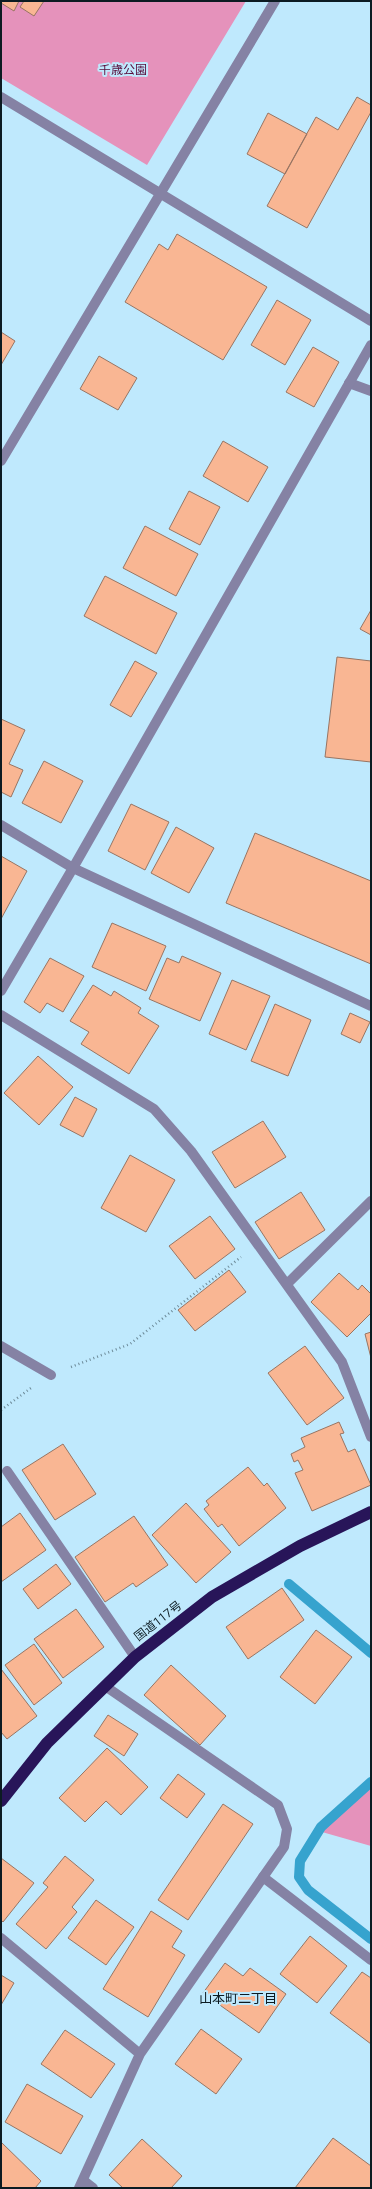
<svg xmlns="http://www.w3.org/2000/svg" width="372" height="2189" font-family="Roboto,'Noto Sans JP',sans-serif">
<rect width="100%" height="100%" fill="#bfe9fd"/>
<path fill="#e592bb" d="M1 1H246L147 165 1 78Z
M371 1786V1846L322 1832Z"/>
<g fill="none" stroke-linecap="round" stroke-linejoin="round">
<path stroke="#36a3ce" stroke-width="10" d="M289 1584 371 1653
M371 1782 321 1827 300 1861 299 1877 308 1890 371 1939"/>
</g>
<path fill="#f9b693" stroke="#987563" d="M1 1H19L14 11 1 3Z
M24 1H44L34 16 20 7Z
M357 97 371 105V112L307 228 267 206 316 117 338 130Z
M268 113 307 134 285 174 247 154Z
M177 234 267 287 223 360 125 302 159 244 168 250Z
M277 300 311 320 285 365 251 345Z
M1 332 15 341 1 365Z
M313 347 339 362 314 407 286 392Z
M99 356 137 378 118 410 80 389Z
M223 441 268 467 248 502 203 476Z
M189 491 220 507 200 545 169 529Z
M145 526 198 554 176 596 123 568Z
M105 576 177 613 156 654 84 616Z
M371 610V635L360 629Z
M337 657 371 661V762L325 757Z
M135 661 157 673 131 717 110 705Z
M1 719 25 730 9 764 23 770 11 797 1 792Z
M44 761 83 781 61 823 22 803Z
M131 804 169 822 145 870 108 851Z
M176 827 214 848 189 893 151 873Z
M255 833 371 881V964L226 903Z
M1 856 27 871 1 919Z
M112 923 166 946 146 991 92 967Z
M182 956 221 973 200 1021 149 999 167 958 179 963Z
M50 958 84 976 63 1012 47 1003 40 1013 24 1002Z
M232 980 270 996 246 1050 209 1034Z
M93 985 111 996 114 991 141 1008 138 1013 159 1026 129 1074 81 1044 89 1032 70 1021Z
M275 1004 311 1020 288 1076 251 1061Z
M350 1013 370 1022 360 1043 341 1034Z
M38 1056 73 1087 39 1125 4 1093Z
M75 1097 97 1109 83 1137 60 1125Z
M263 1121 286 1157 235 1188 212 1152Z
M130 1155 175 1180 146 1232 101 1208Z
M301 1192 325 1230 279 1259 255 1222Z
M210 1216 235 1249 195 1279 169 1246Z
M229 1270 246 1292 195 1331 178 1310Z
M339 1273 358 1290 362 1285 371 1294V1313L347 1337 311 1302Z
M371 1332V1358L365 1334Z
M305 1346 344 1398 307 1425 268 1373Z
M339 1422 344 1433 340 1434 348 1452 355 1449 371 1485 312 1511 295 1473 303 1470 298 1460 294 1462 291 1454 305 1447 301 1438Z
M63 1444 96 1494 55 1520 22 1470Z
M248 1467 264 1486 267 1483 286 1508 239 1546 222 1524 218 1527 204 1509 209 1505 206 1501Z
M186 1503 231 1552 196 1583 152 1535Z
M20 1513 46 1550 1 1582V1527Z
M134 1516 168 1565 136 1587 133 1583 105 1602 75 1557Z
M56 1564 71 1584 38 1609 23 1589Z
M282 1588 304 1620 248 1659 226 1627Z
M76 1609 104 1647 63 1678 34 1639Z
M316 1630 352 1657 315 1704 280 1677Z
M34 1644 62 1683 34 1705 5 1665Z
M171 1665 226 1716 200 1745 144 1695Z
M1 1669 37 1716 7 1739 1 1732Z
M108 1715 138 1734 124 1756 94 1736Z
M107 1748 148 1787 121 1815 106 1801 85 1822 59 1798Z
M178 1774 205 1794 187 1818 160 1798Z
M223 1804 253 1824 188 1920 158 1900Z
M65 1856 94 1880 72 1907 77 1912 46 1949 16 1924 48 1887 43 1883Z
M1 1858 34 1883 3 1922 1 1920Z
M96 1900 134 1927 106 1965 68 1938Z
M151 1911 182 1931 172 1947 185 1955 148 2017 103 1989Z
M310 1936 347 1966 317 2003 280 1974Z
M225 1963 243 1976 250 1968 286 1994 259 2033 203 1993Z
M362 1972 371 1978V2044L330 2013Z
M1 1975 14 1983 1 2005Z
M201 2029 242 2059 216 2094 175 2064Z
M65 2030 115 2064 91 2098 41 2064Z
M27 2084 83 2116 61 2154 5 2122Z
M333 2138 371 2166V2188H295Z
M142 2139 182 2176 171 2188H123L109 2175Z
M1 2142 41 2181 35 2188H1Z"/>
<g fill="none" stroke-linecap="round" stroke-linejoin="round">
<path stroke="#6e8c9a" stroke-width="2.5" stroke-dasharray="1 3" stroke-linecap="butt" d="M71 1367 130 1344 241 1257
M1 1410 31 1388"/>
<path stroke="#8582a4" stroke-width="10" d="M349 383 371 391
M1 1346 51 1375
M7 1471 135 1657
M263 1877 371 1960"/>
<path stroke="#8582a4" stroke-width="10" d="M1 97 371 321
M1 461 275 1
M1 825 73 868 371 1006
M1 991 73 868 371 345
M1 1015 154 1109 191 1151 342 1362 371 1437
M287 1284 371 1201
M105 1686 278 1805 287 1829 284 1847 140 2054
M1 1938 140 2054 79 2188
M84 2181 93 2188"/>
<path stroke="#281559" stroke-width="12" d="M1 1801 47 1743 135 1657 212 1597 300 1546 371 1512"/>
</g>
<g text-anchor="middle" stroke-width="4" stroke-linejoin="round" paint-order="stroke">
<g font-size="12" fill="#570b39" stroke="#bfe9fd">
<text x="123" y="74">千歳公園</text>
</g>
<g font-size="12" fill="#0c1b22" stroke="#bfe9fd">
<text transform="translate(158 1621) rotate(-38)" y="4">国道117号</text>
</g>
<g font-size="13" fill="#0c1b22" stroke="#bfe9fd">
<text x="238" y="2003">山本町二丁目</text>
</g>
</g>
<rect width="372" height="2189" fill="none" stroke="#0c1b22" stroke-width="4"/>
</svg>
